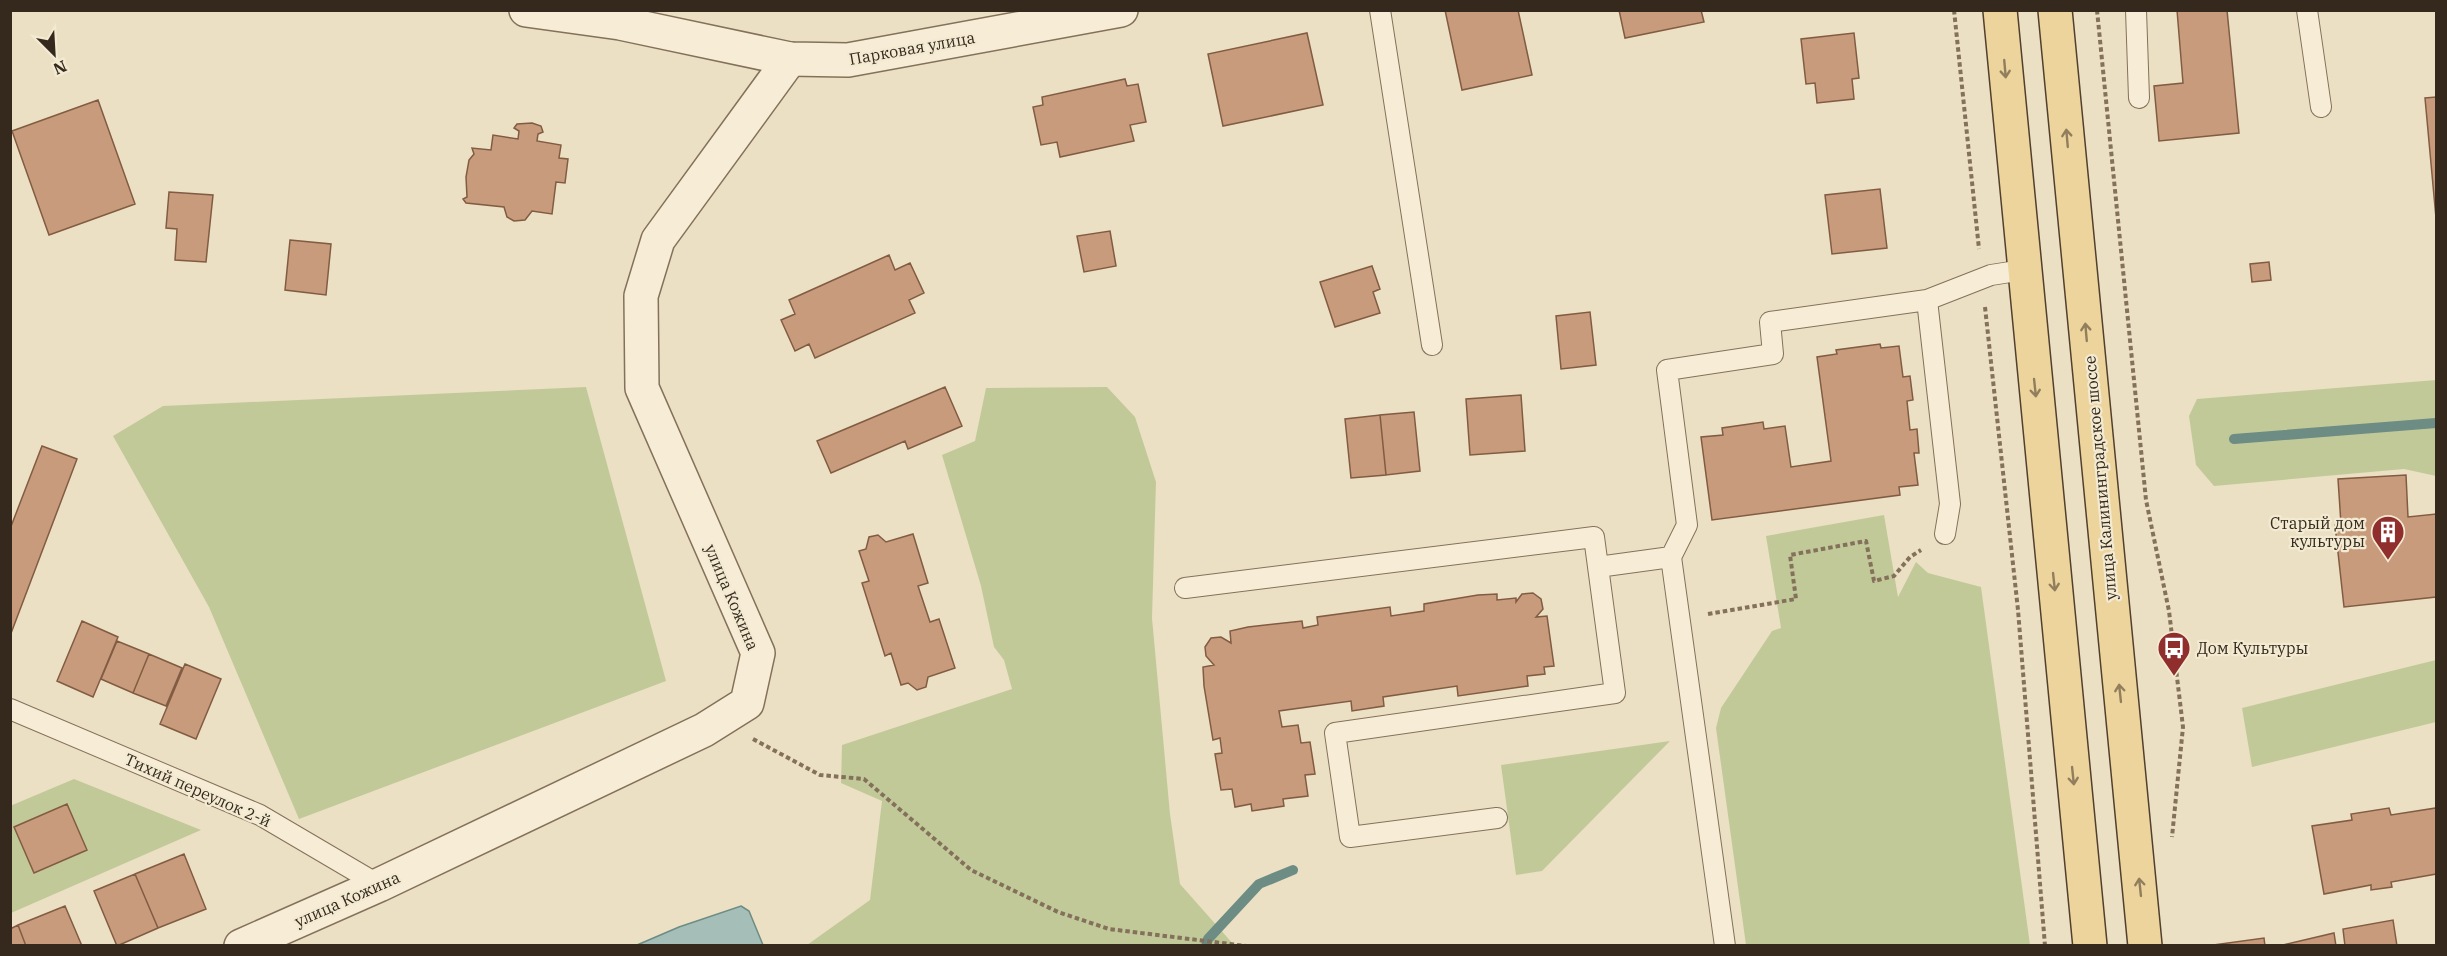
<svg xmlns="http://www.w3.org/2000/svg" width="2447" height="956" font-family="'IBM Plex Serif',serif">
<rect width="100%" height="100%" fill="#ebe0c3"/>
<path fill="#c2c998" d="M2436 380V476L2404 469 2214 486 2196 465 2189 416 2197 399Z
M586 387 666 681 299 819 209 607 113 436 163 406Z
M1107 387 1135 417 1156 482 1152 618 1170 814 1180 884 1234 945H807L870 900 882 801 841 783 842 745 1012 689 1004 660 994 647 981 586 942 455 975 441 986 388Z
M1884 515 1898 597 1916 562 1928 573 1981 587 2030 945H1746L1716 728 1721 708 1772 631 1781 628 1766 536Z
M2436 660V722L2252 767 2242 708Z
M1670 741 1542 871 1516 875 1501 765Z
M74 779 201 830 11 913 10 806Z"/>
<path fill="#a5beb7" stroke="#6c8c84" stroke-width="1.5" d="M741 906 749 911 763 945H637L679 927Z"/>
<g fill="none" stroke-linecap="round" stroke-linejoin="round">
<path stroke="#6c8c84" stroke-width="10" d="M2234 439 2436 423
M1206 946 1208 939 1259 884 1293 870"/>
</g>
<path fill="#c79b7b" stroke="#825c42" stroke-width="1.5" d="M1445 10H1518L1532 75 1462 90Z
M1619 10H1701L1704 22 1625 38Z
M2177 10H2227L2239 133 2159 141 2154 86 2183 83Z
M1307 33 1323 105 1223 126 1208 54Z
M1854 33 1859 78 1852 79 1854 99 1817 103 1815 83 1806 84 1801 39Z
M1125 79 1127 86 1138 84 1146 122 1130 125 1134 141 1060 157 1057 142 1041 145 1033 107 1043 105 1042 97Z
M2436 97V218L2425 98Z
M98 100 135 204 49 235 12 131Z
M532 123 541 126 543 132 538 134 537 141 561 145 559 158 568 159 565 183 556 182 552 214 532 211 525 220 514 221 507 217 504 207 466 203 463 199 467 197 466 177 469 160 474 154 472 148 491 150 493 135 518 139 519 131 514 128 517 124Z
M1880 189 1887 248 1832 254 1825 195Z
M169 192 213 195 206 262 175 260 177 229 166 228Z
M1110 231 1116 266 1084 272 1077 236Z
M290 240 331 244 326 295 285 290Z
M889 255 895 270 910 263 924 293 909 300 915 313 815 358 809 344 795 351 781 320 795 314 789 300Z
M2269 262 2271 280 2252 282 2250 264Z
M1372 266 1380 289 1373 292 1380 313 1335 327 1320 282Z
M1590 312 1596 365 1561 369 1556 316Z
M1880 344 1881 348 1899 346 1903 377 1910 376 1913 400 1907 401 1910 430 1917 429 1919 453H1914L1918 485 1899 487 1900 495 1712 520 1701 437 1723 435 1722 428 1763 422 1764 429 1785 426 1791 467 1831 461 1817 357 1837 354 1836 350Z
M945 387 962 426 908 449 905 441 831 473 817 441Z
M1521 395 1525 451 1470 455 1466 399Z
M1414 412 1420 471 1386 475 1380 415Z
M1380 415 1386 475 1351 478 1345 419Z
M42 446 77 459 10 636V529Z
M2406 475 2408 517 2436 514V597L2344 607 2335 525 2341 524 2338 479Z
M913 534 928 583 918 586 930 622 939 619 955 668 928 677 926 687 917 690 908 683 901 685 891 653 885 656 862 583 869 581 859 551 866 549 869 537 878 535 886 542Z
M1533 593 1541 599 1543 609 1536 617 1547 616 1554 666 1544 667 1545 674 1527 676 1528 686 1458 696 1457 686 1383 697 1384 706 1352 711 1351 701 1279 711 1282 727 1298 725 1301 743 1310 742 1315 774 1305 775 1308 796 1283 799 1284 806 1252 811 1251 804 1235 807 1232 789 1221 790 1215 754 1222 753 1220 738 1213 740 1204 686 1203 667 1214 665 1206 656 1205 647 1211 638 1221 637 1231 643 1230 631 1248 627 1302 621 1303 628 1318 625 1317 617 1390 607 1391 616 1424 611V604L1478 595 1497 594V600L1516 598V602L1522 594Z
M82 621 118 637 93 697 57 681Z
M117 641 149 654 133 693 101 679Z
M149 654 182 668 166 706 133 693Z
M185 664 221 679 196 739 160 724Z
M67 804 87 850 34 873 14 827Z
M2389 808 2391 815 2436 808V874L2391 882 2392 887 2371 890V885L2324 894 2312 826 2352 820 2351 814Z
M184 854 206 909 158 928 135 874Z
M135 874 158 928 117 946 94 891Z
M65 906 82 946H26L18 925Z
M2393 920 2397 946H2345L2343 929Z
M18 925 26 946H10V929Z
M2334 933 2336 946H2279Z
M2264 938 2265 946H2206Z"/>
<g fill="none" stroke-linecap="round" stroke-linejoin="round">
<g stroke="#84715b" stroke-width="22">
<path id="service" d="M1380 10 1432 345
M2136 10 2139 98
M2307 10 2321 107
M1945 534 1950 504 1927 300 1991 275 2023 270
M1598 567 1671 557
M1185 588 1594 537 1615 693 1335 733 1350 837 1497 818
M10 709 260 815 379 885
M1725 946 1671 557 1687 525 1667 370 1773 354 1770 322 1927 300"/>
</g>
<g stroke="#84715b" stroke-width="36">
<path id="minor" d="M241 946 379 885 704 730 747 703 758 653 642 388 641 296 658 240 790 59"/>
</g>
<g stroke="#84715b" stroke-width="36">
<path id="tertiary" d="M526 10 620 23 790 59 848 60 1121 10"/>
</g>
<g stroke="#52402f" stroke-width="36">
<path id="primary" d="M2000 10 2090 946
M2055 10 2145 946"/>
</g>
<path stroke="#84715b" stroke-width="4" stroke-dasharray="4.5 3" stroke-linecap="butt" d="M1954 10 1979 249
M2097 10 2146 500 2169 611 2183 727 2172 837
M1985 307 2018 610 2045 946
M1708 614 1796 599 1790 555 1866 541 1874 581 1894 576 1910 557 1921 550
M753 739 820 775 864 779 971 870 1058 912 1109 929 1246 946"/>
<use href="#service" stroke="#f7edd6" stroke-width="20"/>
<use href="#minor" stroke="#f7edd6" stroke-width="33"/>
<use href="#tertiary" stroke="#f7edd6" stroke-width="33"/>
<use href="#primary" stroke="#edd49c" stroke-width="33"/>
</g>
<defs><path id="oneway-shaft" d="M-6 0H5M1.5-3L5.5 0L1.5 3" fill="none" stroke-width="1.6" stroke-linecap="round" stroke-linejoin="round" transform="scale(1.5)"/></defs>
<g stroke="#917e5d">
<use href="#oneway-shaft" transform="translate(2005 69) rotate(85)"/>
<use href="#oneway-shaft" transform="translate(2067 138) rotate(-95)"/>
<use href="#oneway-shaft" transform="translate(2086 332) rotate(-95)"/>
<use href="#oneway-shaft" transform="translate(2035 388) rotate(84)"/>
<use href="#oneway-shaft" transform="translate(2054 582) rotate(84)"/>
<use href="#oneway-shaft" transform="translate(2120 693) rotate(-96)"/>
<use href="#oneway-shaft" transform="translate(2073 776) rotate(84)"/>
<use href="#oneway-shaft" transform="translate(2140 887) rotate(-96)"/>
</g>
<defs>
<g id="building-pin" transform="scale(1.725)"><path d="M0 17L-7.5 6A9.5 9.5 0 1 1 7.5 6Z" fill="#902e2e" stroke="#f3ead2"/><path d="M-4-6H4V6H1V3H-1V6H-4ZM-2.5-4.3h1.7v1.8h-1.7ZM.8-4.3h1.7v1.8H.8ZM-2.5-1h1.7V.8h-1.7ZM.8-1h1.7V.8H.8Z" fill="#fff"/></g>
<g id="bus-pin" transform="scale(1.725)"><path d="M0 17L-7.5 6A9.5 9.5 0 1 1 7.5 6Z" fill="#902e2e" stroke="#f3ead2"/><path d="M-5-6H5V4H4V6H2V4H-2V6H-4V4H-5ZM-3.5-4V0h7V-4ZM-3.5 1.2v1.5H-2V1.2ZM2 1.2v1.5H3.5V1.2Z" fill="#fff"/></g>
</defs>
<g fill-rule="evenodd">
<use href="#building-pin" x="2388" y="532"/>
<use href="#bus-pin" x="2174" y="648"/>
</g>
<g text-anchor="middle" stroke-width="4.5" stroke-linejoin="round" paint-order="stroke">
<g font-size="16" fill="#35291e" stroke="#f3ead2">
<text transform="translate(912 48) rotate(-10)" y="6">Парковая улица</text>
<text transform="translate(2100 478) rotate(-95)" y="6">улица Калининградское шоссе</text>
<text transform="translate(732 597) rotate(67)" y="6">улица Кожина</text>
<text transform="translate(198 790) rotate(24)" y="6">Тихий переулок 2-й</text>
<text transform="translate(347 899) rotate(-24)" y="6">улица Кожина</text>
</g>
<g font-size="16" fill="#35291e" stroke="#f3ead2" text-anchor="end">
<text x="2365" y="529">Старый дом<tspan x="2365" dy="18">культуры</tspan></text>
<text x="2197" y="654" text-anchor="start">Дом Культуры</text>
</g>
</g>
<rect width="2447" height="956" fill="none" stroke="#35291e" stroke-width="24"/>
<g transform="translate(54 54) rotate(156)" stroke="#f3ead2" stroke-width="4.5" paint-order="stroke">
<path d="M0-4.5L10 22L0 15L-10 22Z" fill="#35291e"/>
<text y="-9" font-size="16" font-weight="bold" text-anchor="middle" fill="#35291e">N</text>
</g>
</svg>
